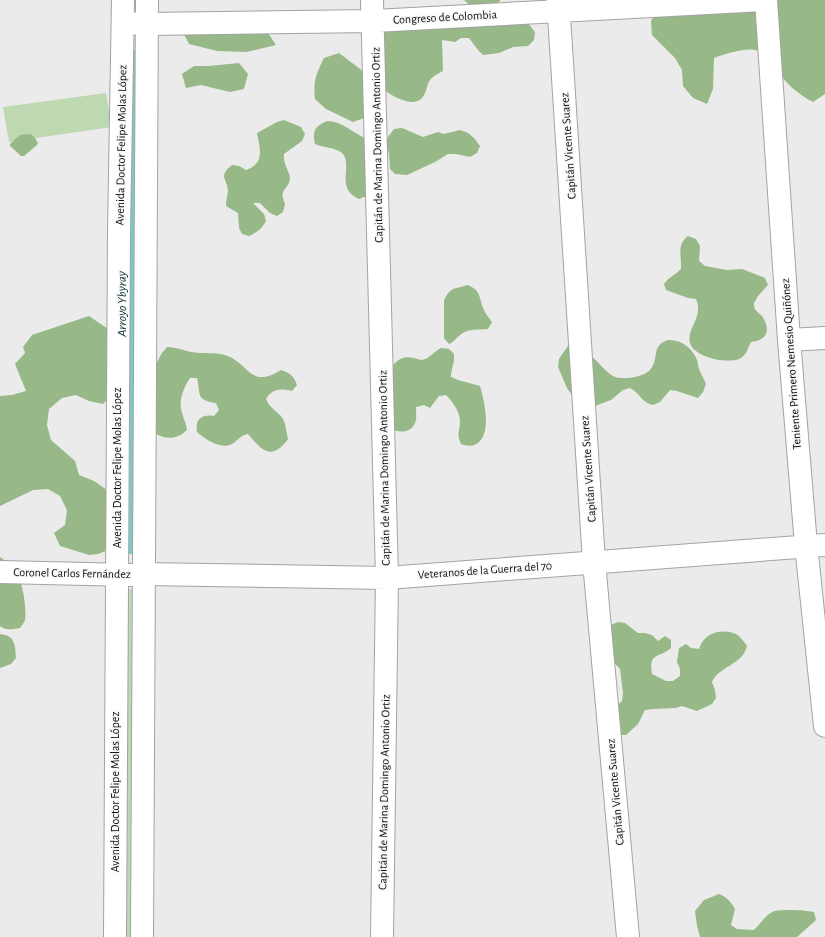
<svg xmlns="http://www.w3.org/2000/svg" width="825" height="937" font-family="'Alegreya Sans',sans-serif">
<rect width="100%" height="100%" fill="#ebebec"/>
<path fill="#bed9b1" d="M106 93 112 127 9 142 3 107Z
M129 589 135 590 134 937H123L127 590Z"/>
<path fill="#97b887" d="M464 0H501L490 9C511 14 522 13 535 32L534 40 528 46 513 47 499 53 483 55 478 50 469 38H461L455 42 442 40 443 71C439 73 433 76 430 80 427 84 427 90 424 95 416 110 395 97 385 91L367 117 353 122 326 109 315 99C313 81 316 74 324 58L339 53 364 72 373 45 389 21 473 8Z
M731 0H825V94L813 102C799 95 787 84 778 72 772 64 768 55 759 51 748 46 724 54 714 58L713 89 707 104 693 98 683 86 682 70 675 58 652 35 651 20 661 11Z
M264 27 276 45 247 52 217 51 189 44 183 32Z
M239 63 248 74 244 89 230 92 201 85 186 88 182 74 194 66H208Z
M284 120 301 127 305 134 302 141 284 154C283 166 290 171 290 179 288 191 278 188 285 204L283 212 277 216 270 213 260 203H253L264 214 266 221C262 229 257 232 249 236L242 234 239 228 238 213 226 206C226 201 227 197 228 192 228 179 217 177 232 165L239 166 246 170C265 163 260 149 257 133L277 122Z
M327 121C342 121 351 132 365 138L367 196 359 199C334 188 354 165 342 153 335 147 323 148 315 144 312 131 315 126 327 121Z
M402 128 423 137 438 132 444 134 460 130 468 133 474 138 480 146 477 153 470 157 456 154H448L435 162 407 175 395 174 390 169 389 154 385 141 394 129Z
M31 134 35 138 38 143 37 145 24 156H21L10 146V144L20 135Z
M688 236 696 239 700 246 699 261 705 266 727 270 742 269 765 278 768 285 758 296 754 303C754 305 754 307 755 309 757 312 760 314 762 316 771 330 768 340 751 342 748 348 746 356 739 359 726 364 694 357 690 343 686 328 704 318 696 299L688 298 666 290 664 284C669 277 675 275 681 269 682 256 676 245 688 236Z
M468 285C481 291 479 297 483 308 485 313 489 318 492 322L488 329C478 330 466 328 459 336 454 340 455 341 449 344L444 338V300L448 293 453 289Z
M89 316 114 333 115 392 103 404 89 401 76 395 62 398 49 409 47 425 51 440 75 461 79 475 94 481 107 490 111 549 98 554 89 555 60 546 54 533 65 525 67 510 60 496 48 489 33 490 0 506V396L12 395 26 391 15 364 25 353 23 347 32 335Z
M668 340C680 339 693 348 697 360 698 363 698 366 699 369 701 374 704 379 706 384L703 392 698 398 677 391 670 390 660 402 653 405C641 402 641 394 630 388L623 390 611 400 589 408 572 395 567 388 558 367 559 359 568 346 575 344C580 350 585 353 592 357 600 363 606 373 615 377 624 380 644 377 650 370 660 359 650 346 668 340Z
M167 347C175 347 183 350 191 352 202 354 214 352 225 355 249 362 249 390 281 370 290 373 294 376 297 385L292 391C280 388 272 389 266 399 269 407 275 410 281 416 286 422 286 431 288 439 272 461 262 451 248 434 239 436 239 440 232 444 220 450 205 439 197 432 195 419 202 414 214 416L219 410 216 403C195 400 201 394 197 378H190C185 385 179 399 181 408 182 416 186 422 187 430 177 440 165 440 153 432L151 373 162 353Z
M441 348 449 349 454 354C455 363 451 368 451 377L458 380 480 386C484 400 492 432 478 443 472 447 467 446 461 444 456 433 460 431 460 421 460 412 453 402 446 395L439 396 430 408 424 405 416 407C416 412 417 419 415 423 410 434 398 433 390 428L387 372C395 363 400 355 413 358 416 358 419 360 422 360 429 359 435 351 441 348Z
M0 557C4 560 9 563 13 567 22 576 27 607 25 620 24 623 22 625 20 628 14 629 5 631 0 626Z
M618 622 625 623 638 633H645L652 635 658 641 665 636 671 640V648C660 658 648 652 652 674L666 681H673L680 676V669L677 662 679 648 686 644 691 648 699 649C704 633 721 628 736 634 741 637 744 642 747 646 743 665 719 666 712 682L715 690 716 698 712 704 697 711 682 706 676 708 653 709 645 710 638 724 626 735H619L610 712 622 701 623 693 620 669 610 658 611 625Z
M0 634C16 636 15 645 16 658L11 664 0 668Z
M719 894C727 897 731 902 735 909L731 925 737 929 754 930C760 924 767 913 775 911 784 909 806 910 814 912L816 920 797 937H700L697 926 695 911 704 900Z"/>
<path fill="#7bcacb" d="M131 50H136L134 554H129Z"/>
<g fill="none" stroke-linecap="round" stroke-linejoin="round">
<g stroke="#a3a3a4" stroke-width="24">
<path id="minor" d="M372 0 387 578 382 937
M558 0 594 562 628 937
M766 0 789 340 806 545 825 726
M123 23 148 24 374 21 766 0
M789 340 825 338
M0 572 130 575 143 574 387 578 825 545"/>
</g>
<g stroke="#a3a3a4" stroke-width="24">
<path id="major" d="M115 937 119 231 123 0
M142 937 147 0"/>
</g>
<use href="#minor" stroke="#fff" stroke-width="22"/>
<use href="#major" stroke="#fff" stroke-width="22"/>
</g>
<g text-anchor="middle" stroke-width="3" stroke-linejoin="round" paint-order="stroke">
<g font-size="12" fill="#101010" stroke="#f8f8f9">
<text transform="translate(445 17) rotate(-3)" y="4">Congreso de Colombia</text>
<text transform="translate(121 145) rotate(-89)" y="4">Avenida Doctor Felipe Molas López</text>
<text transform="translate(377 145) rotate(-91)" y="4">Capitán de Marina Domingo Antonio Ortiz</text>
<text transform="translate(568 146) rotate(-94)" y="4">Capitán Vicente Suarez</text>
<text transform="translate(791 364) rotate(-94)" y="4">Teniente Primero Nemesio Quiñónez</text>
<text transform="translate(117 468) rotate(-90)" y="4">Avenida Doctor Felipe Molas López</text>
<text transform="translate(384 468) rotate(-91)" y="4">Capitán de Marina Domingo Antonio Ortiz</text>
<text transform="translate(588 469) rotate(-94)" y="4">Capitán Vicente Suarez</text>
<text transform="translate(485 570) rotate(-4)" y="4">Veteranos de la Guerra del 70</text>
<text transform="translate(72 573) rotate(1)" y="4">Coronel Carlos Fernández</text>
<text transform="translate(115 792) rotate(-90)" y="4">Avenida Doctor Felipe Molas López</text>
<text transform="translate(384 792) rotate(-89)" y="4">Capitán de Marina Domingo Antonio Ortiz</text>
<text transform="translate(615 792) rotate(-95)" y="4">Capitán Vicente Suarez</text>
</g>
<g font-size="13" font-style="italic" fill="#0b3334" stroke="#f8f8f9">
<text transform="translate(121 304) rotate(-90)" y="5">Arroyo Ybyray</text>
</g>
</g>
</svg>
